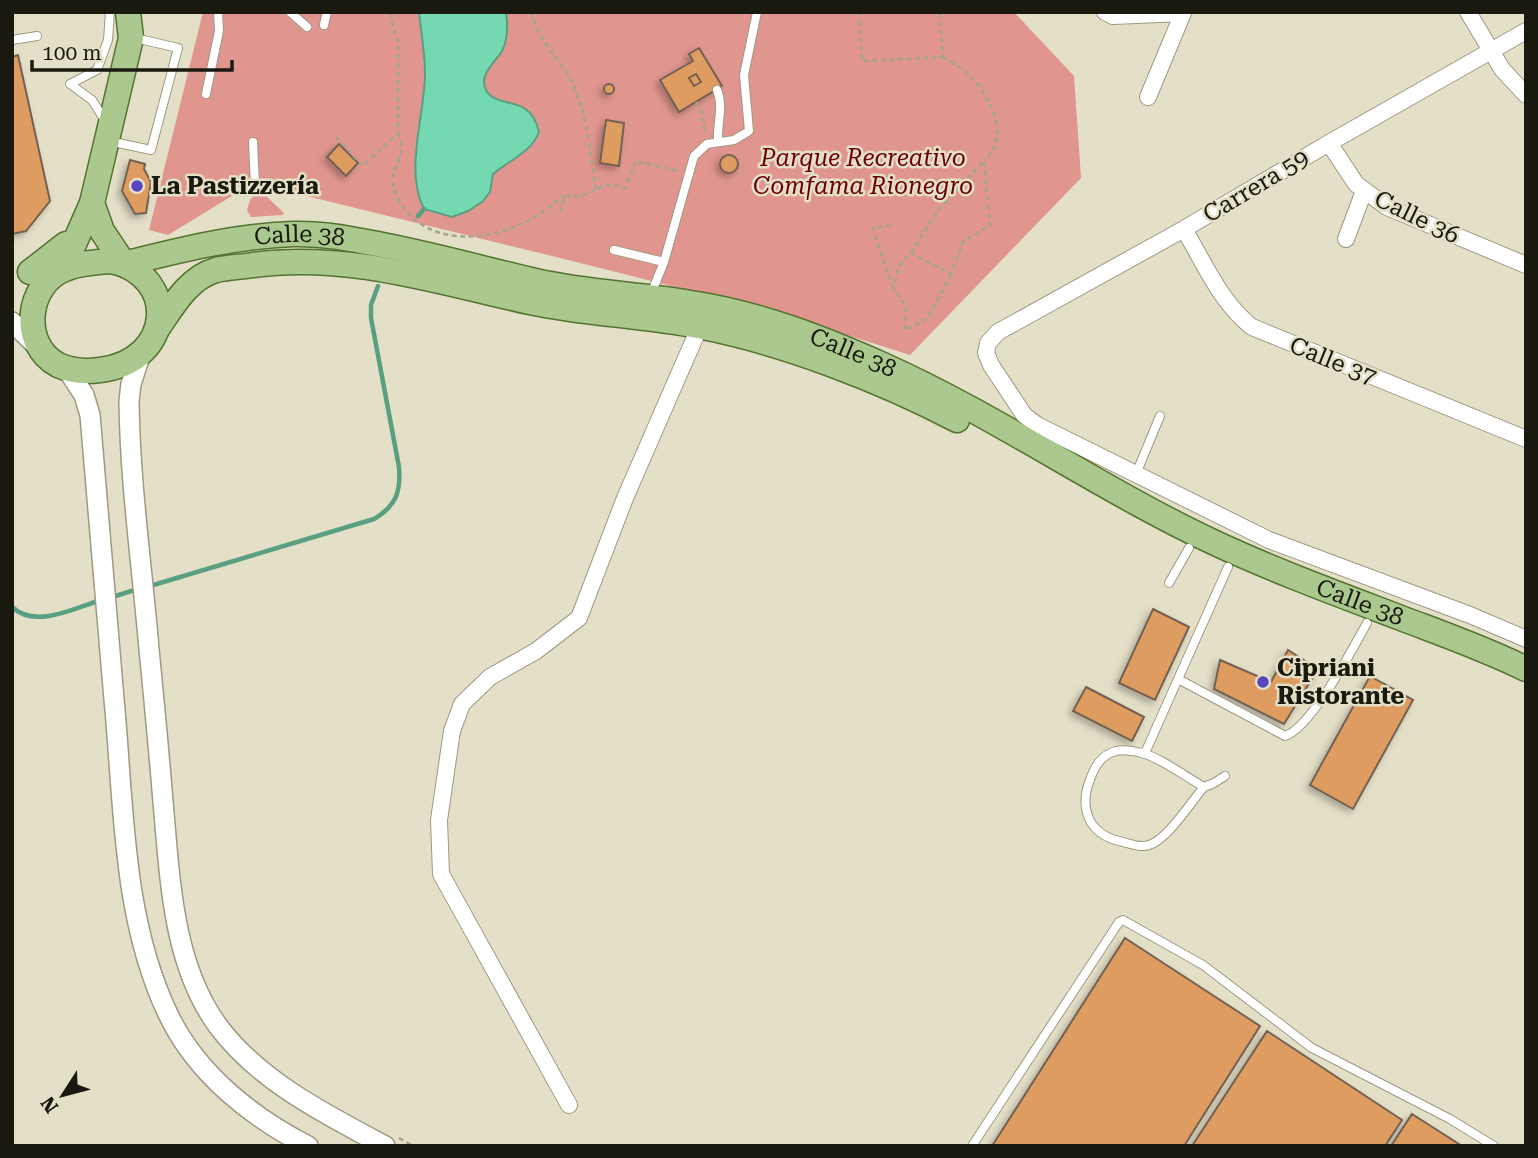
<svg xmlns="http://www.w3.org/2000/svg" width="1538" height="1158" font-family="'Roboto Serif',serif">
<defs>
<filter id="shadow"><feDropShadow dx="-3.5" dy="3.5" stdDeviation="3.5" flood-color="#0004"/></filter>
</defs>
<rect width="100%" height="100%" fill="#e4dfc7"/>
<path fill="#e0968e" d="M203 12H1014L1074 76 1081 178 910 355C691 284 465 237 243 180L232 196 168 235 149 230Z
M257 192H262L284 213 283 215 251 217 247 210 250 200Z"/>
<path fill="#74d8b1" stroke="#599f81" stroke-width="2" d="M419 12H506C508 25 508 39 502 51 496 61 478 75 486 90 498 111 530 92 539 132 531 153 509 160 493 174L490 192 483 201 468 211 452 217 424 209C404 170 425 115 425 73 425 53 421 32 419 12Z"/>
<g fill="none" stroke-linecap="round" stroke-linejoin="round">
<path stroke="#599f81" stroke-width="4.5" d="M418 216 424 209
M150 586 374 519C396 506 401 492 399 467L371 318V305L378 286
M109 598 138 589
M12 607C35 629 75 608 101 600"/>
</g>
<path fill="#df9c61" stroke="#736152" stroke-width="2" filter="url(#shadow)" d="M699 48 722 86 679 112 660 80 693 61 689 54Z
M18 55 50 201 26 231 12 234V57Z
M696 74 701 82 694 86 689 78Z
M604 89a5 5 0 1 1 10 0a5 5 0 1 1-10 0Z
M606 120 624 123 619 166 600 163Z
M339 144 358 163 346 176 327 157Z
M720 164a9 9 0 1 1 18 0a9 9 0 1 1-18 0Z
M130 160 145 164 144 169 151 182 146 213 135 214 122 191Z
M1153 609 1189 627 1155 700 1119 683Z
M1288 650 1318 669 1284 724 1214 689 1220 660 1271 682Z
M1370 676 1413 700 1353 809 1310 785Z
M1086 687 1144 717 1132 741 1073 711Z
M1125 938 1260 1026 1184 1146H992Z
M1267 1031 1402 1120 1385 1146H1192Z
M1412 1114 1462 1146H1391Z"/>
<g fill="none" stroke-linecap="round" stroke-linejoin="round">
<g stroke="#9e9983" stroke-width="10">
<path id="service" d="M290 12 307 27
M324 25 327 12
M12 40 37 36
M717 90C724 106 717 123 718 141
M206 94 219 31 218 12
M106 122 92 100 70 84 97 70 108 40 110 12
M109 141 151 150 178 48 135 38
M253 142 255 185
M614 250 664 262
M651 294 664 262 694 156 707 144 734 140 749 131 744 75 757 12
M1136 474 1160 416
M1169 583 1189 548
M1178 679 1285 736C1311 728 1353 648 1367 623
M1145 753 1228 567
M1204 787C1191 802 1167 840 1149 845 1141 848 1131 844 1123 842 1088 835 1078 808 1091 777 1095 766 1103 754 1116 751 1123 749 1134 751 1142 753 1161 758 1186 777 1204 787L1214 783 1225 776
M972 1146 1119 922 1123 920 1203 965 1312 1048 1450 1119 1494 1146"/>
</g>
<g stroke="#9e9983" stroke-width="18">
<path id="minor" d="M1105 12 1113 16 1183 13 1148 97
M1468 12 1502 69 1526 95
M1526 31 1329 143 1184 229 998 332 988 343 986 353 991 365 1024 415 1037 425 1269 540 1470 615 1526 639
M1329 143 1356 184 1387 207 1526 265
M1184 229C1204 263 1221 303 1252 327L1526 439
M1346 239 1364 191
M569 1105 441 874 439 820 452 731 462 704 490 677 536 651 579 618 625 498 700 326"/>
</g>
<g stroke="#9e9983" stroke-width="22">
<path id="tertiary" d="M12 322 39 348
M140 356 131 384 129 401C130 484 142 566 149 649 154 700 159 751 163 802 170 877 172 963 218 1026 259 1081 325 1114 385 1146
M67 369 84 395 90 415C99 518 107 620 116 722 124 820 125 924 168 1014 196 1073 251 1117 308 1146"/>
</g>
<g stroke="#547331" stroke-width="27">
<g id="primary">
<path id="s1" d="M92 203 102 231 124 264C179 250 236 236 293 234 324 233 352 239 382 245 434 255 484 269 535 281 587 293 639 294 691 303 758 313 822 338 883 365 997 416 1100 489 1213 542 1275 571 1338 594 1401 618 1443 634 1486 649 1526 669"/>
<path d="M112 261C179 276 174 361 100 370 86 372 71 371 58 365 20 345 26 284 65 269 79 263 97 262 112 261Z"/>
<path d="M63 269 92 203 131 38 128 12"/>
<path d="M30 272 66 244"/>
<path d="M157 329C173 306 188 278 216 270 228 267 241 267 253 265 348 252 438 282 530 302 585 314 642 315 698 326 782 342 881 380 957 420"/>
</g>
</g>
<path stroke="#a6a38f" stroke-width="2.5" stroke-dasharray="5 3.5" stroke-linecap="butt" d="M532 12C536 37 554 53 567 73 587 106 590 153 596 190
M859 12 862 61 943 57 939 12
M943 57C950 62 960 66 966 72 988 92 1013 136 984 160
M696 102 702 113 705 134
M398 133C411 160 384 167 396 194 420 248 486 243 529 220 542 214 553 203 565 196
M336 137 363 166 398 133V43L389 12
M561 212 565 196C596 200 594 178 625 188L636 161 678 171
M911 253 938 210 984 161 990 225 963 242 951 274 911 253 900 265 893 288 906 307 905 330 928 318 951 274
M893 288 873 228 895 224
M399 1138 413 1146"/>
<use href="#service" stroke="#fff" stroke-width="8"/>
<use href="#minor" stroke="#fff" stroke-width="16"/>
<use href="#tertiary" stroke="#fff" stroke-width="19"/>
<use href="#primary" stroke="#abc88e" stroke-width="24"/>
</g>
<g fill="#5447bf" stroke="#e4dfc7" stroke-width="2.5">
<circle cx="137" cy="186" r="7"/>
<circle cx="1263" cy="682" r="7"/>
</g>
<g text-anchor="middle" stroke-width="5" stroke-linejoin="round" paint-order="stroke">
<g font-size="24" font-style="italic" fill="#6e0005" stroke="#e4dfc7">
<text x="863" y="166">Parque Recreativo<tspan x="863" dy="28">Comfama Rionegro</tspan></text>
</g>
<g font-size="24" font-weight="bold" fill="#1a1910" stroke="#e4dfc7" text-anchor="start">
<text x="151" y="194">La Pastizzería</text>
<text x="1277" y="676">Cipriani<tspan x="1277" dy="28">Ristorante</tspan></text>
</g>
<g font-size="24" fill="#1a1910" stroke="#e4dfc7">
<text transform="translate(1256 186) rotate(-31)" y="8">Carrera 59</text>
<text transform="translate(1417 217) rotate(26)" y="8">Calle 36</text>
<text dy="8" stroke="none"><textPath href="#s1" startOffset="248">Calle 38</textPath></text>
<text dy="8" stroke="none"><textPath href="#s1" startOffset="816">Calle 38</textPath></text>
<text transform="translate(1333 361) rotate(22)" y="8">Calle 37</text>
<text dy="8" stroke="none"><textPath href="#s1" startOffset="1382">Calle 38</textPath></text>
</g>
</g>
<rect width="1538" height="1158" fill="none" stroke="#1a1910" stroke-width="28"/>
<g transform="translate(63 1095) rotate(234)" stroke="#e4dfc7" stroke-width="5" paint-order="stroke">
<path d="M0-5L12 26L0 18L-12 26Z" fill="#1a1910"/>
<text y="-10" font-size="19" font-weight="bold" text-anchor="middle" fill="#1a1910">N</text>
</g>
<path d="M32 60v10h200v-10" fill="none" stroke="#1a1910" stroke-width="3.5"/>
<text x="42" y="60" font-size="21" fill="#1a1910" stroke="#e4dfc7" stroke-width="5" paint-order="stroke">100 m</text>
</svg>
